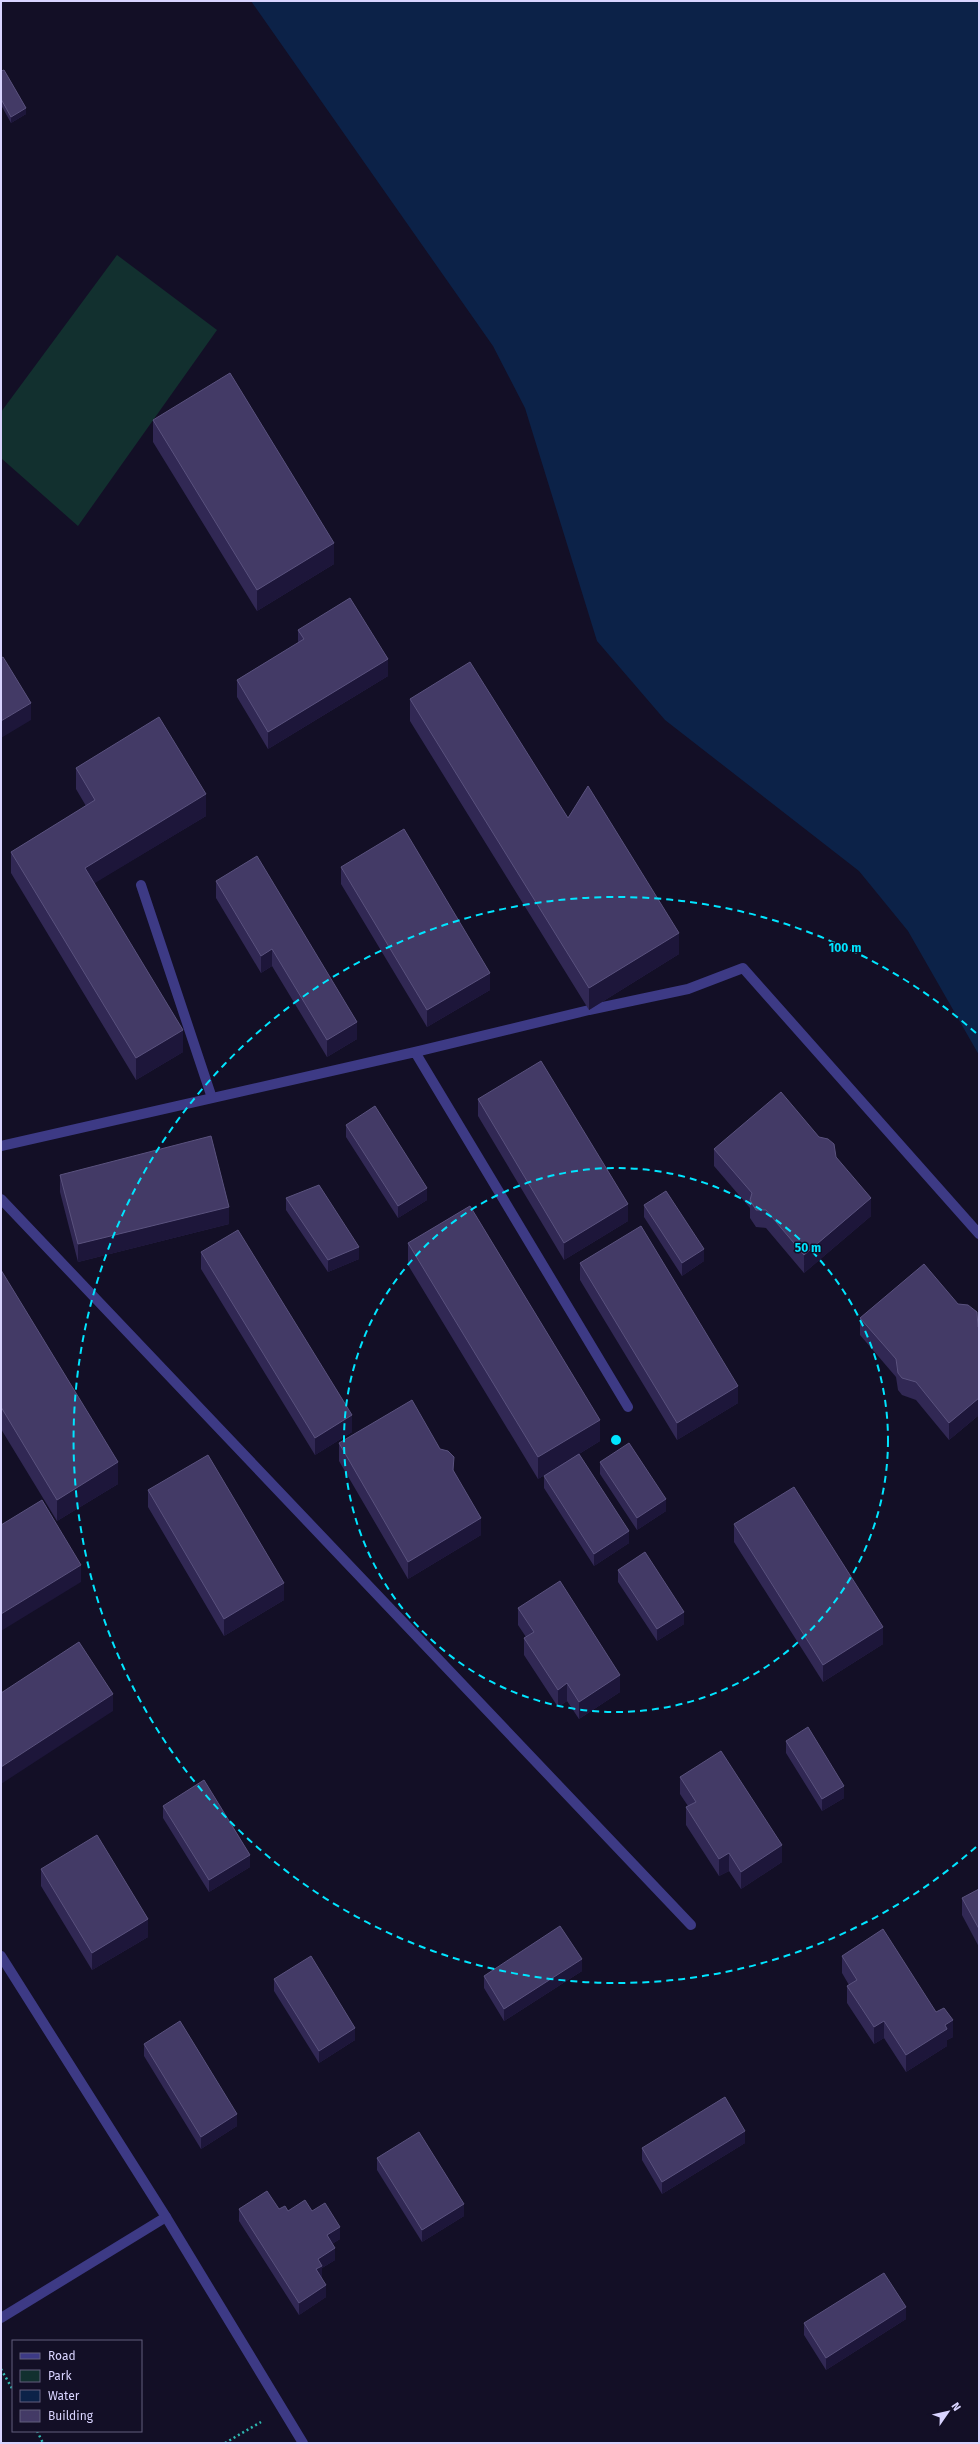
<svg xmlns="http://www.w3.org/2000/svg" width="980" height="2444" font-family="'Fira Sans',sans-serif">
<rect width="100%" height="100%" fill="#130f26"/>
<path fill="#12302f" d="M117 255 217 330 78 526 1 458V412Z"/>
<path fill="#0c2248" d="M251 1H979V1055L908 931 859 871 665 720 597 641 525 408 493 346Z"/>
<g fill="none" stroke-linecap="round" stroke-linejoin="round">
<path stroke="#2fb8b0" stroke-width="2.5" stroke-dasharray="2 3" stroke-linecap="butt" d="M1 2369 13 2390
M37 2431 43 2443
M225 2443 261 2422"/>
<path stroke="#3d3a85" stroke-width="10" d="M141 885 212 1098
M415 1052 628 1407
M1 1146 415 1052 589 1010 688 989 743 968 979 1234
M1 1199 691 1925
M1 2318 166 2217"/>
<path stroke="#3d3a85" stroke-width="10" d="M1 1956 166 2217 303 2443"/>
</g>
<path fill="#312854" d="M1 71 26 114 11 123 1 105Z
M153 420 334 564 257 611 153 442Z
M298 630 388 676 268 749 237 697V680L298 643Z
M410 699 568 818 679 954 589 1010 410 721Z
M76 768 206 816 94 883 183 1052 136 1080 11 873V852L86 806 76 789Z
M341 867 490 990 427 1027 341 884Z
M216 881 357 1039 327 1057 272 966 261 973 216 898Z
M478 1099 628 1221 564 1260 478 1116Z
M346 1125 427 1200 398 1218 346 1137Z
M714 1149 836 1157 871 1216 804 1273 766 1228 756 1227 750 1218V1208L714 1166Z
M60 1175 229 1224 78 1262 60 1192Z
M286 1198 359 1259 328 1272 286 1210Z
M644 1205 704 1261 682 1276 644 1217Z
M408 1243 600 1441 579 1454 629 1543 594 1566 544 1488V1476L563 1464 538 1479 408 1265Z
M201 1252 352 1432 315 1455 201 1269Z
M580 1263 738 1403 677 1440 580 1280Z
M1 1270 118 1484 57 1521 1 1429Z
M860 1318 978 1327 979 1328V1415L949 1440 916 1400 902 1395 898 1390 896 1377 860 1335Z
M339 1443 440 1449 454 1472 481 1535 408 1579 339 1461Z
M600 1462 666 1511 637 1530 600 1474Z
M148 1490 284 1600 224 1636 148 1507Z
M734 1524 883 1644 823 1682 734 1542Z
M618 1570 684 1624 657 1641 618 1582Z
M518 1608 620 1692 579 1719 567 1701 558 1707 524 1655V1638L526 1637 518 1625Z
M786 1741 844 1798 822 1811 786 1753Z
M680 1777 782 1862 741 1889 729 1871 719 1876 686 1825V1807L688 1806 680 1794Z
M163 1806 250 1867 209 1892 163 1818Z
M41 1869 148 1937 92 1970 41 1886Z
M979 1889V1947L962 1915V1898Z
M842 1956 953 2037 947 2040V2046L906 2072 884 2038 874 2044 847 2003V1986L849 1985 842 1973Z
M582 1971 504 2021 484 1988V1976Z
M274 1979 355 2040 319 2063 274 1991Z
M144 2044 237 2126 201 2149 144 2056Z
M745 2143 662 2194 642 2160V2148Z
M377 2158 464 2216 422 2242 377 2170Z
M239 2209H279L288 2211H312L340 2239 332 2244 335 2260 322 2268V2278L326 2297 299 2315 239 2221Z
M906 2319 826 2370 804 2335V2323Z"/>
<path fill="#1d163a" d="M26 108V114L11 123V117Z
M334 543V564L257 611V590Z
M388 659V676L268 749V732Z
M31 703V720L1 738V721Z
M206 794V816L85 889V868Z
M679 933V954L589 1010V988Z
M272 949V966L261 973V956Z
M490 973V990L427 1027V1010Z
M357 1022V1039L327 1057V1040Z
M183 1030V1052L136 1080V1058Z
M427 1188V1200L398 1218V1206Z
M871 1198V1216L804 1273V1255Z
M628 1204V1221L564 1260V1243Z
M229 1207V1224L78 1262V1244Z
M359 1247V1259L328 1272V1260Z
M704 1249V1261L682 1276V1263Z
M738 1386V1403L677 1440V1423Z
M979 1398V1415L949 1440V1423Z
M352 1415V1432L315 1455V1438Z
M600 1420V1441L538 1479V1457Z
M454 1457V1475L453 1470Z
M118 1462V1484L57 1521V1500Z
M666 1499V1511L637 1530V1518Z
M481 1518V1535L408 1579V1562Z
M629 1531V1543L594 1566V1554Z
M81 1565V1582L1 1631V1614Z
M284 1583V1600L224 1636V1619Z
M684 1612V1624L657 1641V1629Z
M883 1627V1644L823 1682V1665Z
M620 1675V1692L579 1719V1702Z
M567 1683V1701L558 1707V1690Z
M113 1694V1711L1 1784V1767Z
M844 1786V1798L822 1811V1799Z
M782 1845V1862L741 1889V1872Z
M729 1853V1871L719 1876V1859Z
M250 1855V1867L209 1892V1880Z
M148 1919V1937L92 1970V1953Z
M582 1959V1971L504 2021V2009Z
M953 2020V2037L947 2040V2046L906 2072V2055L945 2025Z
M884 2021V2038L874 2044V2027Z
M355 2028V2040L319 2063V2051Z
M237 2114V2126L201 2149V2137Z
M745 2131V2143L662 2194V2182Z
M464 2204V2216L422 2242V2230Z
M340 2227V2239L327 2247V2235Z
M335 2248V2260L322 2268V2278L316 2269 318 2259Z
M326 2285V2297L299 2315V2303Z
M906 2307V2319L826 2370V2358Z"/>
<path fill="#433a66" stroke="#5a527e" d="M4 70 26 108 11 117 1 99V71Z
M230 373 334 543 257 590 153 420Z
M350 598 388 659 268 732 237 680 304 639 298 630Z
M3 657 31 703 1 721V658Z
M470 662 568 818 588 786 679 933 589 988 410 699Z
M159 717 206 794 85 868 183 1030 136 1058 11 852 95 800 76 768Z
M404 829 490 973 427 1010 341 867Z
M257 856 357 1022 327 1040 272 949 261 956 216 881Z
M541 1061 628 1204 564 1243 478 1099Z
M781 1092 819 1137 828 1139 834 1144 836 1157 871 1198 804 1255 766 1210H756L750 1200 752 1193 714 1149Z
M375 1106 427 1188 398 1206 346 1125Z
M211 1136 229 1207 78 1244 60 1175Z
M319 1185 359 1247 328 1260 286 1198Z
M666 1191 704 1249 682 1263 644 1205Z
M470 1206 600 1420 538 1457 408 1243Z
M641 1226 738 1386 677 1423 580 1263Z
M238 1230 352 1415 315 1438 201 1252Z
M924 1264 958 1304 968 1305 977 1312 978 1327 979 1328V1398L949 1423 916 1382 902 1378 898 1373 896 1359 860 1318Z
M1 1270 118 1462 57 1500 1 1407Z
M412 1400 440 1449 448 1451 454 1457 453 1470 481 1518 408 1562 339 1443Z
M629 1443 666 1499 637 1518 600 1462Z
M579 1454 629 1531 594 1554 544 1476Z
M208 1455 284 1583 224 1619 148 1490Z
M794 1487 883 1627 823 1665 734 1524Z
M42 1500 81 1565 1 1614V1525Z
M645 1552 684 1612 657 1629 618 1570Z
M560 1581 620 1675 579 1702 567 1683 558 1690 524 1638 534 1632 518 1608Z
M79 1642 113 1694 1 1767V1693Z
M808 1727 844 1786 822 1799 786 1741Z
M721 1751 782 1845 741 1872 729 1853 719 1859 686 1807 696 1802 680 1777Z
M204 1780 250 1855 209 1880 163 1806Z
M97 1835 148 1919 92 1953 41 1869Z
M979 1889V1929L962 1898Z
M560 1926 582 1959 504 2009 484 1976Z
M883 1929 936 2012 944 2008 953 2020 945 2025 947 2029 906 2055 884 2021 874 2027 847 1986 857 1980 842 1956Z
M311 1956 355 2028 319 2051 274 1979Z
M180 2021 237 2114 201 2137 144 2044Z
M725 2097 745 2131 662 2182 642 2148Z
M419 2132 464 2204 422 2230 377 2158Z
M267 2191 279 2209 285 2206 288 2211 305 2200 312 2211 325 2203 340 2227 327 2235 335 2248 318 2259 322 2266 316 2269 326 2285 299 2303 239 2209Z
M884 2273 906 2307 826 2358 804 2323Z"/>
<g fill="none" stroke="#00e5ff" stroke-width="2" stroke-dasharray="7 5">
<circle cx="616" cy="1440" r="272"/>
<path d="M976 1847A543 543 0 1 1 976 1033"/>
</g>
<circle cx="616" cy="1440" r="6" fill="#00e5ff" stroke="#130f26" stroke-width="2"/>
<g font-size="12" text-anchor="middle" font-weight="bold" fill="#00e5ff" stroke="#130f26" stroke-width="3" stroke-linejoin="round" paint-order="stroke">
<text x="845" y="952">100 m</text>
<text x="808" y="1252">50 m</text>
</g>
<rect width="980" height="2444" fill="none" stroke="#d9d4ff" stroke-width="4"/>
<rect x="12" y="2340" width="130" height="92" fill="#130f26" stroke="#625e7d"/>
<rect x="20" y="2353" width="20" height="6" fill="#3d3a85" stroke="#625e7d"/>
<text x="48" y="2360" font-size="12" fill="#d9d4ff">Road</text>
<rect x="20" y="2370" width="20" height="12" fill="#12302f" stroke="#625e7d"/>
<text x="48" y="2380" font-size="12" fill="#d9d4ff">Park</text>
<rect x="20" y="2390" width="20" height="12" fill="#0c2248" stroke="#625e7d"/>
<text x="48" y="2400" font-size="12" fill="#d9d4ff">Water</text>
<rect x="20" y="2410" width="20" height="12" fill="#433a66" stroke="#625e7d"/>
<text x="48" y="2420" font-size="12" fill="#d9d4ff">Building</text>
<g transform="translate(948 2412) rotate(56)" stroke="#130f26" stroke-width="3" paint-order="stroke">
<path d="M0-3L7 15L0 10L-7 15Z" fill="#d9d4ff"/>
<text y="-6" font-size="11" font-weight="bold" text-anchor="middle" fill="#d9d4ff">N</text>
</g>
</svg>
